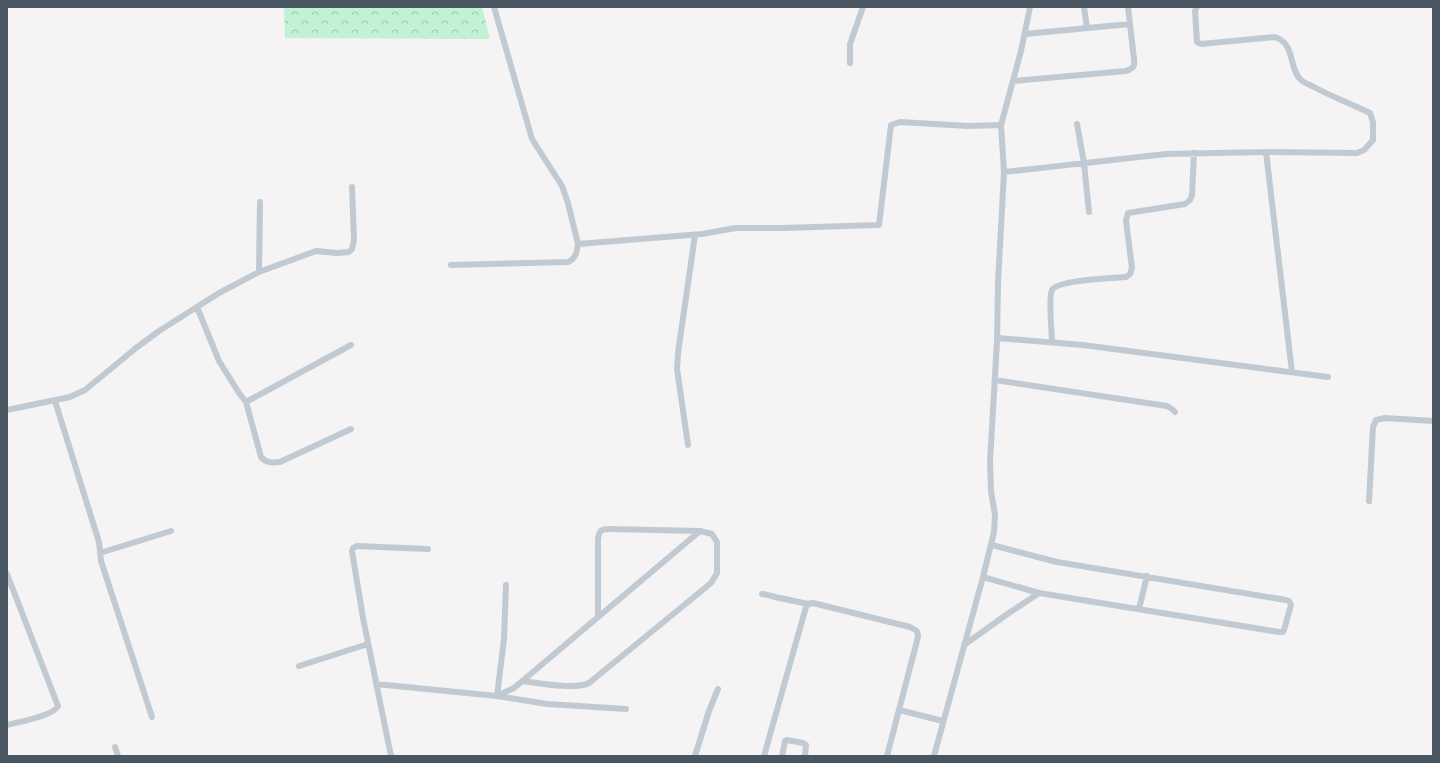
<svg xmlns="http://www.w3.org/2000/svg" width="1440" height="763" font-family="Barlow,sans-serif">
<defs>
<pattern id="forest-crowns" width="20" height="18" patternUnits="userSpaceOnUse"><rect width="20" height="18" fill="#c3f1d5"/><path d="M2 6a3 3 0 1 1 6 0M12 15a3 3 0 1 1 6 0" fill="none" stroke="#a0c6b0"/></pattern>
</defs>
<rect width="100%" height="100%" fill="#f5f3f3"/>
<path fill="url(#forest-crowns)" d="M284 7H482L490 39 285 38Z"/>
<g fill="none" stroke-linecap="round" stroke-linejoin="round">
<path stroke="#c1cad2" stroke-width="6" d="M1084 7 1087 28
M1025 34 1130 24
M850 63V44L863 7
M1013 81 1126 71C1133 69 1135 66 1134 59L1128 7
M1077 124 1084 163 1089 212
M1266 152 1292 372
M1004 172 1166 154 1266 152 1357 153 1364 150 1373 140V122L1370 113C1352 104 1332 97 1314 87 1310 85 1304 83 1301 80 1288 68 1296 44 1275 37L1201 44 1197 42 1195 11 1197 7
M578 244 702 234 736 228H783L879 225 891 125 900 122 968 126 1001 125 1021 51 1030 7
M451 265 568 262C576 259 577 251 578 244L568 203 562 186 532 139 494 7
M259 272 260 202
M197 307 219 361 239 393 246 402 261 457C266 463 272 463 280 462L351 429
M997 338 1083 345 1328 377
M1052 342C1052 331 1048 298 1052 290 1057 280 1114 278 1126 277L1130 274 1132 268 1126 221 1128 213 1185 204 1190 200 1192 195 1194 153
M995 380 1167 406 1172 409 1175 412
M55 401 99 542 101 561 152 717
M246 402 351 345
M7 410 70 397 85 390 136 348 159 331 219 293 259 272 316 251 337 253 349 252 352 249 354 240 352 187
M688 445 677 369 678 353 695 235
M1369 501 1373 427 1376 420 1385 418 1433 421
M100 553 171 531
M7 574 58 706C54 716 18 722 7 725
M983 577 1039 593 1279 632H1283L1284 630 1291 605 1289 601 1286 600 1057 562 992 545
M762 594C770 595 777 598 785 599 793 601 800 602 808 604
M1139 609 1147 576
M964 645 1006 615 1039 593
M299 666 368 644
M522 681C538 683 575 690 589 683L711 583 717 573V542L712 534 700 531 609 529C601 529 599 531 598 539V617
M376 684 497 696 504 639 506 585
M626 709 547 704 497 696 514 688 700 531
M899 710 943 721
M115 747 118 756
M391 756 363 618 352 551 353 548 357 546 428 549
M695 756 709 711 718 689
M764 756 806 607 808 604 813 603 910 627 917 631 918 637 887 756
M782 756 785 741 787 740 803 743 806 745 805 756
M934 756 983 577 994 532 995 515 991 491 990 462 997 341 998 283 1004 172 1001 125"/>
</g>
<rect width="1440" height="763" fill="none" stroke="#4a5661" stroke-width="16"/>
</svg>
